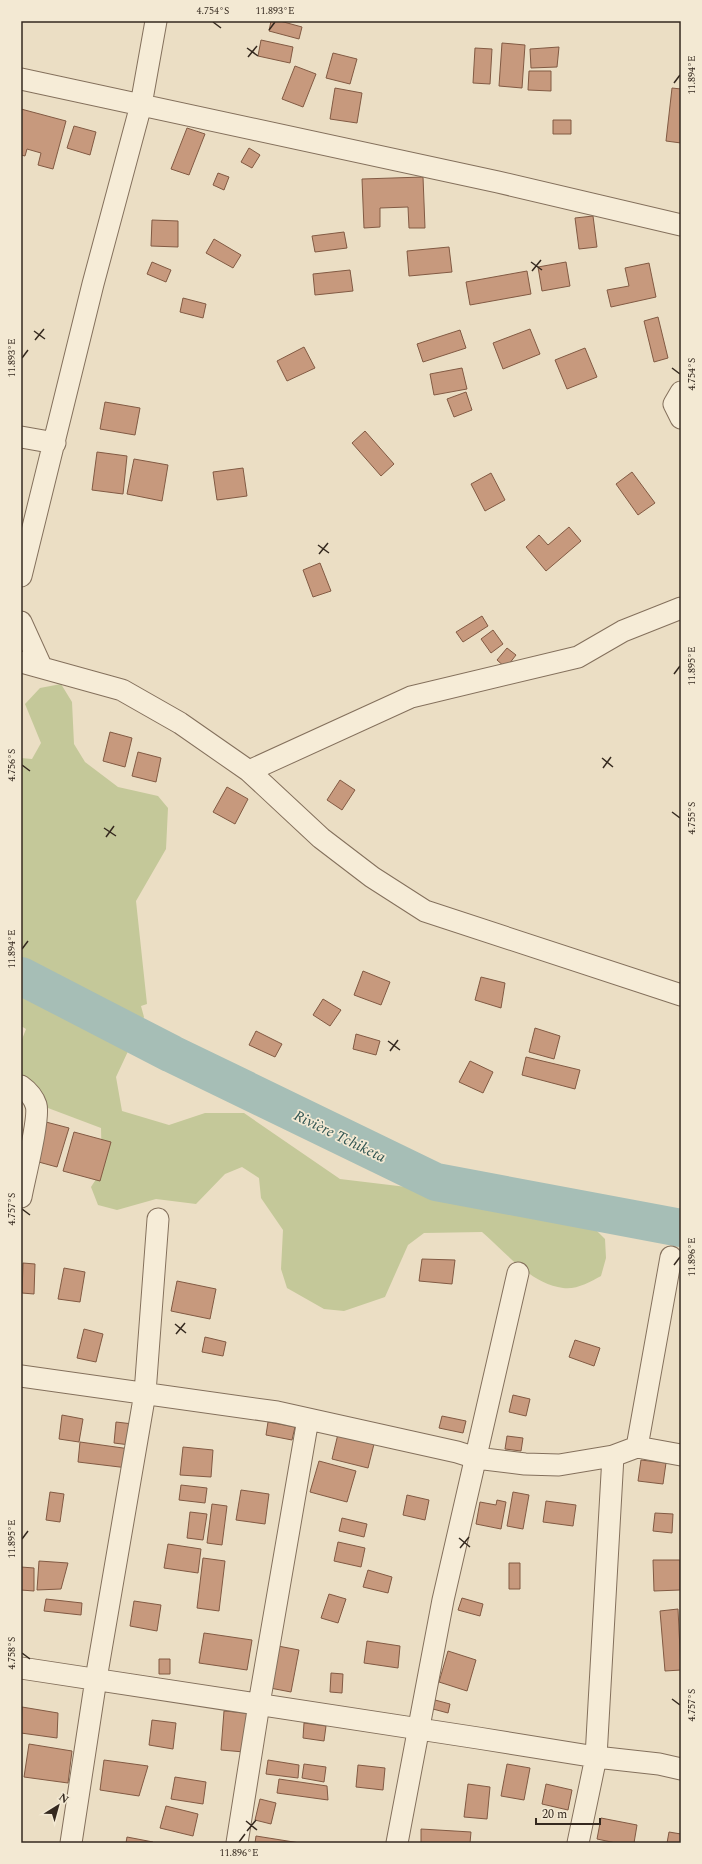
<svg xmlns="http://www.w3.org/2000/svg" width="702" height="1864" font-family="Spectral,serif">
<rect width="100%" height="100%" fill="#ebdec4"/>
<path fill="#c4c899" d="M61 684 72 702 74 744 85 762 118 787 158 796 168 808 166 849 136 901 147 1004 141 1006 144 1017 116 1077 122 1111 169 1125 205 1113H244L340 1179 498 1198 591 1225 605 1239 606 1258 601 1276C590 1282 576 1290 563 1288 531 1284 505 1252 482 1232L424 1233 408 1245 385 1297 344 1311 324 1309 287 1288 281 1269 283 1230 261 1198 259 1178 242 1167 225 1174 196 1204 156 1199 117 1210 98 1205 91 1187 102 1170 101 1128 48 1108 21 1076V1042L26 1029 21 1026V758L32 759 41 743 25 704 40 688Z"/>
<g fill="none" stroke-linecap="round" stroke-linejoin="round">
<path stroke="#a6beb6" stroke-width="38" d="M21 976 172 1054 436 1182 681 1228"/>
</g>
<path fill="#c7997d" stroke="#825a43" d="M271 21H280L302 27 299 39 269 31Z
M261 40 293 47 290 63 258 56Z
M502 43 525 45 522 88 499 86Z
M559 47 557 67 531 68 530 49Z
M475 48 492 49 490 84 473 83Z
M333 53 357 59 350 84 326 78Z
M295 66 316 74 303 107 282 99Z
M529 71H551V91L528 90Z
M335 88 362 93 357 123 330 119Z
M672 88 681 89V143L666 141Z
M21 109 66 121 53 169 38 165 41 153 27 149 25 156 21 155Z
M553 120H571V134H553Z
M74 126 96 132 90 155 67 148Z
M187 128 205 134 189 175 171 169Z
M249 148 260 155 252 168 241 162Z
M218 173 229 177 224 190 213 185Z
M423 177 425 228H409L408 207 380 208V227L364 228 362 179Z
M593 216 597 247 579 249 575 218Z
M152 220 178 221V247L151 246Z
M344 232 347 248 315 252 312 236Z
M214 239 241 255 233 268 206 253Z
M449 247 452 272 409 276 407 251Z
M152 262 171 270 166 282 147 274Z
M566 262 570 286 542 291 538 267Z
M649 263 656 297 611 307 607 290 629 286 625 268Z
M350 270 353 291 315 295 313 274Z
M527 271 531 294 470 305 466 282Z
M183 298 206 304 203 318 180 312Z
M658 317 668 358 654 362 644 321Z
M530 329 540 354 503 369 493 343Z
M460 330 466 348 423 362 417 344Z
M304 347 315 368 287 381 277 361Z
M585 348 597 377 567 389 555 360Z
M462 368 467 389 434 395 430 374Z
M466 392 472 410 454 417 447 399Z
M105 402 140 408 135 435 100 429Z
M365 431 394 464 381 476 352 443Z
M97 452 127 456 123 494 92 490Z
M134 459 168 465 162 501 127 494Z
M243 468 247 496 217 500 213 472Z
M632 472 655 503 638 515 616 484Z
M491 473 505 500 485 511 471 484Z
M569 527 581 541 546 571 526 547 539 535 548 545Z
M320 563 331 591 313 597 303 570Z
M482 616 488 626 463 642 456 632Z
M493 630 503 644 491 653 481 639Z
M507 648 516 655 506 668 497 660Z
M110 732 132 738 125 767 103 761Z
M138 752 161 758 156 782 132 776Z
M340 780 355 790 342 810 327 800Z
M227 787 248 799 235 824 213 812Z
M363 971 390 982 381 1005 354 995Z
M481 977 505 983 501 1008 475 1000Z
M323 999 341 1010 330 1026 313 1015Z
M535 1028 560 1036 554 1059 529 1052Z
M256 1031 282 1044 275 1057 249 1045Z
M356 1034 380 1041 376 1055 353 1049Z
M526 1057 580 1070 575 1089 522 1075Z
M470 1061 493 1072 483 1093 459 1082Z
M46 1122 69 1128 57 1167 35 1161Z
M74 1132 111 1142 100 1181 63 1171Z
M422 1259 455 1260 452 1284 419 1281Z
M23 1263 35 1264 34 1294 22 1293Z
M64 1268 85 1272 80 1302 58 1299Z
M177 1281 216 1289 210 1319 171 1311Z
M84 1329 103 1334 96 1362 77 1358Z
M205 1337 226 1342 223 1356 202 1352Z
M575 1340 600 1348 594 1366 569 1357Z
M513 1395 530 1399 526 1416 509 1412Z
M62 1415 83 1419 79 1442 59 1439Z
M442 1416 466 1421 463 1433 439 1428Z
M116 1422 133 1424 130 1445 114 1443Z
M268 1422 295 1427 292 1440 266 1435Z
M338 1434 374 1444 368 1468 332 1459Z
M507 1436 523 1438 521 1451 505 1449Z
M80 1442 130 1449 128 1468 78 1462Z
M183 1447 213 1450 211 1477 180 1475Z
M641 1460 666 1463 663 1484 638 1481Z
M319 1461 356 1471 347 1502 310 1492Z
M181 1485 207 1488 205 1503 179 1500Z
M241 1490 269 1494 265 1524 236 1520Z
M50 1492 64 1494 60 1522 46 1520Z
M513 1492 529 1495 523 1529 507 1526Z
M407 1495 429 1500 425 1520 403 1515Z
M497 1500 506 1502 501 1529 476 1524 480 1502 496 1505Z
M546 1501 576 1505 573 1526 543 1522Z
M212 1504 227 1506 222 1545 207 1543Z
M190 1512 207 1514 203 1540 187 1538Z
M655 1513 673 1514 672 1533 653 1531Z
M342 1518 367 1524 364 1537 339 1531Z
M338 1542 365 1548 361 1567 334 1561Z
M168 1544 201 1549 198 1573 164 1568Z
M203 1558 225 1561 219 1611 197 1608Z
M653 1560H680V1590L654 1591Z
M39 1561 68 1563 61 1589 37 1590Z
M509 1563H520V1589H509Z
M21 1567 34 1568V1591L21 1590Z
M368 1570 392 1577 388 1593 363 1587Z
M329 1594 346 1599 338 1623 321 1618Z
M462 1598 483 1604 480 1616 458 1610Z
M46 1599 82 1603 81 1615 44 1611Z
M134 1601 161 1605 157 1631 130 1626Z
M678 1609 681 1670 665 1671 660 1611Z
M204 1633 252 1640 247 1670 199 1663Z
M367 1641 400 1646 398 1668 364 1663Z
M278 1646 299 1650 291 1692 270 1688Z
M448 1651 476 1660 467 1691 439 1682Z
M159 1659H170V1674H159Z
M331 1673 343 1674 342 1693 330 1692Z
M435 1700 450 1704 448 1713 433 1709Z
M22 1707 58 1713 57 1738 21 1733Z
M224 1711 247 1713 244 1752 221 1750Z
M152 1720 176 1723 173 1749 149 1745Z
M304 1723 326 1726 324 1741 303 1738Z
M29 1744 72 1751 68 1783 24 1777Z
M104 1760 148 1766 139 1796 100 1790Z
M268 1760 299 1765 298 1778 266 1774Z
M304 1764 326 1767 324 1782 302 1778Z
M507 1764 530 1768 524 1800 501 1796Z
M358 1765 385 1768 383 1790 356 1787Z
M175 1777 206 1782 203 1804 171 1799Z
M279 1779 327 1786 328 1800 277 1793Z
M468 1784 490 1787 487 1819 464 1817Z
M546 1784 572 1790 568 1810 542 1804Z
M260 1799 276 1803 271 1824 255 1820Z
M166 1806 198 1814 193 1836 160 1828Z
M601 1818 637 1825 634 1843H616L597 1839Z
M421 1829 471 1832 470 1843H421Z
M669 1832 681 1834V1843H667Z
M256 1836 300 1843H255Z
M127 1837 153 1842V1843H126Z"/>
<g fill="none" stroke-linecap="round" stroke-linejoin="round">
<g stroke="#84705c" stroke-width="23">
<path id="minor" d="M21 79 498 182 681 225
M681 392 674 404 681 418
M21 437 55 443
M21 576 93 284 141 105 156 21
M21 622 41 666
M21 662 122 690 180 723 249 771 321 838 372 877 425 911 681 995
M249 771 411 697 578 657 623 631 681 608
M21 1086C28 1091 33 1096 36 1105 40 1118 24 1180 21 1197
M21 1376 277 1412 457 1452 476 1458 525 1464 559 1465 613 1456 637 1447 681 1455
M637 1447 671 1257
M21 1668 478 1738 596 1757 659 1764 681 1769
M71 1843 96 1679 145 1393 158 1219
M237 1843 259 1704 308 1419
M397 1843 443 1600 518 1273
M578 1843 596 1757 613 1456"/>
</g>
<use href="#minor" stroke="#f6ecd7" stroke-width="21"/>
</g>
<path fill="none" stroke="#35291f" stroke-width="1.5" d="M213 22 221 28M269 30 275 22M247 48 258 56M248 57 257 46M674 83 680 75M531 262 542 270M532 271 541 260M34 331 45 339M35 340 44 329M22 358 28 350M672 368 680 374M318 545 329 553M319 554 328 543M674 674 680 666M602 758 613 767M22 765 30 771M603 768 611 757M672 812 680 818M104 828 116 836M106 837 114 826M22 949 28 941M388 1041 400 1050M390 1051 398 1040M22 1209 30 1215M674 1265 680 1257M175 1324 186 1333M176 1334 185 1323M459 1538 470 1547M22 1539 28 1531M460 1548 469 1537M22 1653 30 1659M672 1699 680 1705M246 1821 257 1830M247 1831 256 1820M239 1842 245 1834"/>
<g text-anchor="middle" stroke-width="3.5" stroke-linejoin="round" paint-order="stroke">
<g font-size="15" font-style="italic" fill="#2f5451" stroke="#f3e9d3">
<text transform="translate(340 1136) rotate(26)" y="5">Rivière Tchiketa</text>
</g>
</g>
<rect width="702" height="1864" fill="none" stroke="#f3e9d3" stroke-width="44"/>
<g transform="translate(58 1806) rotate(37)" stroke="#f3e9d3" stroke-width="3" paint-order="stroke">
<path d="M0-3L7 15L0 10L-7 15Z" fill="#35291f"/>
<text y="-6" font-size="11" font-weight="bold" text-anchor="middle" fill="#35291f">N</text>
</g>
<path d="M536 1818v6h64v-6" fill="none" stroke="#35291f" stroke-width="2"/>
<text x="542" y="1818" font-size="12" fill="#35291f" stroke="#f3e9d3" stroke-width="3" paint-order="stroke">20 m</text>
<rect x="22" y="22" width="658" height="1820" fill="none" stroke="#35291f" stroke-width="1.5"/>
<g font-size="10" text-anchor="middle" fill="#35291f">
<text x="213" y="14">4.754°S</text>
<text x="275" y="14">11.893°E</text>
<text transform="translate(691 75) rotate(-90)" y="4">11.894°E</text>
<text transform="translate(11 358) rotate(-90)" y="4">11.893°E</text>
<text transform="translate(691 374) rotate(-90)" y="4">4.754°S</text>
<text transform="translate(691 666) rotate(-90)" y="4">11.895°E</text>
<text transform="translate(11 765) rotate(-90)" y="4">4.756°S</text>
<text transform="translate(691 818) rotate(-90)" y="4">4.755°S</text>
<text transform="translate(11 949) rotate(-90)" y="4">11.894°E</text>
<text transform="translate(11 1209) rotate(-90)" y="4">4.757°S</text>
<text transform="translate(691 1257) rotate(-90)" y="4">11.896°E</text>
<text transform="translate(11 1539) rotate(-90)" y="4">11.895°E</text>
<text transform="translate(11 1653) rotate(-90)" y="4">4.758°S</text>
<text transform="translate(691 1705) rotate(-90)" y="4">4.757°S</text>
<text x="239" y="1856">11.896°E</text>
</g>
</svg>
